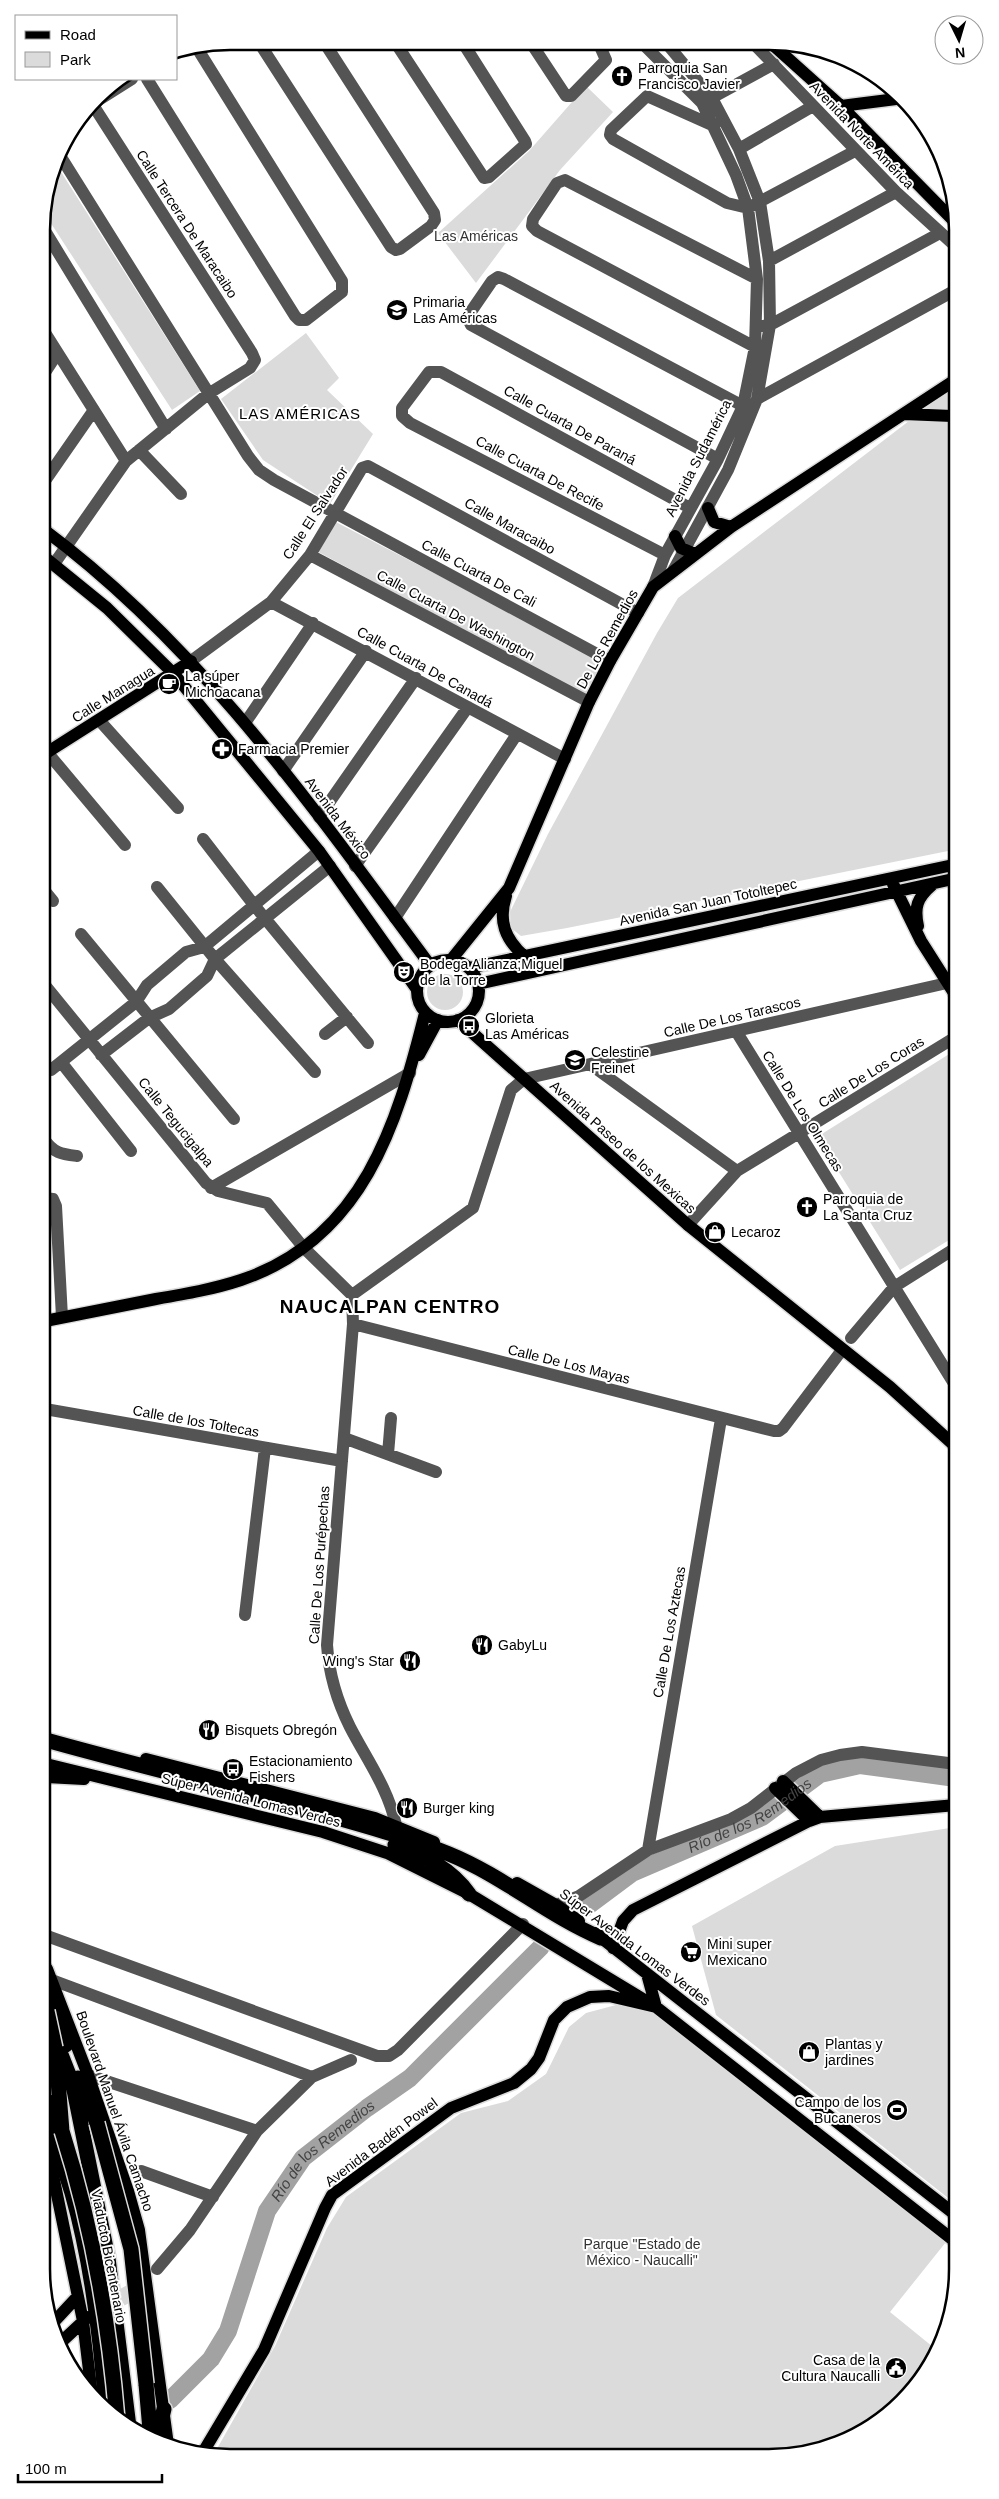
<svg xmlns="http://www.w3.org/2000/svg" width="999" height="2499" font-family="Helvetica,sans-serif">
<rect width="100%" height="100%" fill="#fff"/>
<path fill="#dbdbdb" d="M586 86 613 112 560 170 476 283 438 233 529 151Z
M56 164 200 391 172 410 43 211Z
M306 333 339 378 327 390 373 434 330 504 263 460 221 399Z
M952 388 953 850 567 928 521 936 511 928 510 912 548 834 657 633 678 598Z
M330 519 605 662 588 697 311 548Z
M427 992a18 18 0 1 1 36 0a18 18 0 1 1-36 0Z
M954 1051V1237L900 1270 817 1137Z
M956 1827 957 2205 716 2015 692 1926 835 1846Z
M616 2005 656 2007 950 2237 890 2312 938 2351 919 2384 874 2426 818 2451 214 2454 275 2346 327 2228 346 2197 461 2113 508 2101 546 2074 569 2027 586 2013Z"/>
<g fill="none" stroke-linecap="round" stroke-linejoin="round">
<g stroke="#a2a2a2" stroke-width="18">
<path id="s1" d="M585 1908 632 1873 762 1817 820 1774 860 1765 956 1778"/>
<path id="s2" d="M170 2400 211 2359 228 2331 267 2211 303 2158 367 2108 410 2078 541 1947"/>
</g>
<path stroke="#d9d9d9" stroke-width="12" stroke-dasharray="12 6" stroke-linecap="butt" d="M106 2309 138 2291"/>
<path stroke="#d9d9d9" stroke-width="12" stroke-dasharray="12 6" stroke-linecap="butt" d="M107 2304 137 2286"/>
<g stroke="#dbdbdb" stroke-width="15">
<path id="major" d="M773 45 841 106 952 219
M841 106 904 98
M904 414 952 416
M708 508 714 522 731 527
M43 529C201 646 314 809 430 965
M675 536 681 548 695 554
M43 556 107 608 174 674 319 851 416 988
M43 755 191 661
M893 884 921 941 954 993
M506 896C498 921 505 939 524 956
M918 926C914 907 917 898 932 885
M451 960 509 888 589 702 610 661 653 587 731 527 952 382
M417 991a31 31 0 1 1 62 0a31 31 0 1 1-62 0Z
M469 968 953 865
M478 984 953 879
M458 1020 688 1225 890 1387 955 1446
M419 1055 438 1020
M45 1321C82 1314 119 1306 156 1299 185 1294 214 1289 241 1280 363 1239 397 1125 425 1013
M146 1759 375 1818 434 1842
M46 1764 323 1832 387 1853 469 1894 656 2007 957 2243
M46 1777 84 1779
M783 1781 820 1817
M775 1788 809 1821
M517 1883 556 1905 579 1921
M595 1933 957 2216
M613 1948 623 1921 633 1910 809 1821 820 1817 956 1805
M47 1969 88 2075 128 2191 139 2230 168 2445
M47 2158 53 2175 83 2321 92 2395
M51 2325 78 2296
M59 2344 88 2317
M202 2454 264 2350 325 2208 332 2195 451 2108 514 2083 531 2069 539 2058 554 2020 567 2007 590 1997 609 1996 656 2007 647 1974"/>
</g>
<g stroke="#dbdbdb" stroke-width="18">
<path id="highway" d="M46 1740C142 1767 239 1789 334 1817 373 1828 412 1839 449 1854 503 1876 547 1915 601 1938
M395 1845C424 1856 451 1868 469 1894
M47 1994 66 2045
M53 2034 73 2085 108 2258 129 2427
M56 2055 62 2131
M78 2078 97 2123
M47 2101 58 2124
M47 2121C55 2145 65 2169 72 2193 92 2264 101 2338 106 2412
M146 2384 150 2430 154 2441
M160 2443 159 2430 164 2409"/>
</g>
<path stroke="#545454" stroke-width="12" d="M258 41 391 247 396 250 400 249 431 226 435 220 434 213 324 42
M395 42 484 178 489 177 526 144 525 141 463 43
M531 43 566 96H571L606 60 599 44
M643 44 702 103 736 175 748 208 757 279 755 347 743 406 718 459 665 555 653 587
M667 44 712 98 739 149 760 202 769 261 770 325 757 399 728 470 674 569
M754 44 896 192 952 243
M176 52H177
M147 79 295 316 299 320H306L342 292V281L197 48
M706 101 774 64
M94 103 132 79
M715 124 712 125 647 96 611 130 610 135 613 139 727 203 748 208 855 151
M739 149 813 106
M59 154 248 456 259 470 274 480 610 661
M42 226 166 429
M769 261 896 192
M757 279 565 180 557 183 533 219 532 226 537 231 755 347 763 348
M762 326 770 325 940 233
M42 328 126 461
M42 377 57 354
M757 399 952 292
M139 450 181 494
M718 459 471 325 468 319 470 313 492 281 498 277 504 279 743 406
M42 485 94 410
M310 555 589 702
M665 555 410 423 402 416V408L429 372H441L690 508
M54 564 126 461 208 394 250 368 255 360 252 353 93 105
M271 602 565 759
M191 661 271 602 310 555 362 468 368 466 638 613
M99 720 178 808
M245 723 313 623
M47 752 125 845
M283 771 366 651
M319 817 416 678
M203 839 254 905 368 1043
M355 866 468 707
M157 887 215 959 315 1072
M44 890 53 901
M395 918 517 734
M81 934 234 1119
M44 984 206 1183 218 1191 267 1203 304 1248 352 1295 353 1324 327 1645C329 1674 337 1701 350 1727 367 1760 388 1788 396 1825
M736 1031 955 1385
M325 1034 347 1017
M101 1055 149 1018 169 1009 207 976 215 959 330 866
M61 1062 131 1151
M591 1065 737 1171
M51 1070 136 1002 147 985 186 952 204 947 319 851
M44 1139C53 1153 62 1154 77 1156
M211 1188 410 1073
M44 1198 53 1199 56 1206 62 1317
M688 1225 737 1171 954 1038
M352 1295 473 1208 511 1090 524 1079 947 983
M353 1324 774 1431H779L783 1428 842 1350
M851 1338 894 1287 954 1249
M45 1409 342 1461
M344 1438 436 1472
M388 1454 391 1418
M245 1615 265 1448
M648 1850 721 1419
M556 1905 579 1896 648 1850 731 1819 751 1808 796 1773 821 1760 840 1755 862 1752 956 1764
M47 1936 377 2056H389L398 2050 523 1924
M52 1980 312 2077
M88 2075 257 2131
M141 2171 213 2197
M157 2269 190 2230 257 2131 312 2077 351 2060"/>
<use href="#major" stroke="#000" stroke-width="12"/>
<use href="#highway" stroke="#000" stroke-width="15"/>
<g stroke="#dbdbdb" stroke-width="18" stroke-linecap="butt">
<path id="highway-bridge" d="M47 2011 55 2048
M97 2123 131 2249 146 2384
M62 2131C92 2225 109 2321 117 2419"/>
</g>
<use href="#highway-bridge" stroke="#000" stroke-width="15"/>
</g>
<defs>
<g id="church-disc" transform="scale(1.125)"><circle r="9.5" fill="#000" stroke="#fff"/><path d="M-1.2-6h2.4v3.5h3.3v2.4h-3.3V6h-2.4V-.1h-3.3v-2.4h3.3Z" fill="#fff"/></g>
<g id="school-disc" transform="scale(1.125)"><circle r="9.5" fill="#000" stroke="#fff"/><path d="M0-5L7-2L0 1L-7-2ZM-4 1L0 2.5L4 1V4Q0 6-4 4Z" fill="#fff"/></g>
<g id="cafe-disc" transform="scale(1.125)"><circle r="9.5" fill="#000" stroke="#fff"/><path d="M-5.5-4.5H6V0H3Q3 3.5 0 3.5H-2.5Q-5.5 3.5-5.5 0ZM3-3.2v2h1.7v-2ZM-6 4.5H4V6H-6Z" fill="#fff"/></g>
<g id="pharmacy-disc" transform="scale(1.125)"><circle r="9.5" fill="#000" stroke="#fff"/><path d="M-2-6h4v4h4v4h-4v4h-4v-4h-4v-4h4Z" fill="#fff"/></g>
<g id="theatre-disc" transform="scale(1.125)"><circle r="9.5" fill="#000" stroke="#fff"/><path d="M-5-5.5Q0-4 5-5.5V0Q5 5 0 6Q-5 5-5 0ZM-3.3-2.5H-1v1.5H-3.3ZM1-2.5H3.3v1.5H1ZM-2.8 1Q0 5.5 2.8 1Z" fill="#fff"/></g>
<g id="bus-disc" transform="scale(1.125)"><circle r="9.5" fill="#000" stroke="#fff"/><path d="M-5-6H5V4H4V6H2V4H-2V6H-4V4H-5ZM-3.5-4V0h7V-4ZM-3.5 1.2v1.5H-2V1.2ZM2 1.2v1.5H3.5V1.2Z" fill="#fff"/></g>
<g id="shop-disc" transform="scale(1.125)"><circle r="9.5" fill="#000" stroke="#fff"/><path d="M-5-2.5h2.3a2.7 3.5 0 0 1 5.4 0H5L5.5 6h-11ZM-1.5-2.5h3a1.5 2.3 0 0 0-3 0Z" fill="#fff"/></g>
<g id="restaurant-disc" transform="scale(1.125)"><circle r="9.5" fill="#000" stroke="#fff"/><path d="M-5-6h1v4h1v-4h1v4h1v-4h1v5L-1.5 .5V6h-2V.5L-5-1ZM5-6V6H3V1.5H1.5Q1.5-4 5-6Z" fill="#fff"/></g>
<g id="supermarket-disc" transform="scale(1.125)"><circle r="9.5" fill="#000" stroke="#fff"/><path d="M-6-5.5h2.5l.6 2H6L4.5 2H-2.5L-4.4-4H-6ZM-1.5 3.2a1.3 1.3 0 1 0 .1 0ZM3 3.2a1.3 1.3 0 1 0 .1 0Z" fill="#fff"/></g>
<g id="stadium-disc" transform="scale(1.125)"><circle r="9.5" fill="#000" stroke="#fff"/><path d="M0-5a6.5 5 0 1 0 0 10a6.5 5 0 1 0 0-10ZM-3.5-1.8h7v3.6h-7Z" fill="#fff"/></g>
<g id="civic-disc" transform="scale(1.125)"><circle r="9.5" fill="#000" stroke="#fff"/><path d="M-.6-6.5H3V-4.5H.6V-3L4-1V1h2V6H-6V1h2V-1L-.6-3ZM-1.2 2.5V6h2.4V2.5Z" fill="#fff"/></g>
</defs>
<g fill-rule="evenodd">
<use href="#church-disc" x="622" y="76"/>
<use href="#school-disc" x="397" y="310"/>
<use href="#cafe-disc" x="169" y="684"/>
<use href="#pharmacy-disc" x="222" y="749"/>
<use href="#theatre-disc" x="404" y="972"/>
<use href="#bus-disc" x="469" y="1026"/>
<use href="#school-disc" x="575" y="1060"/>
<use href="#church-disc" x="807" y="1207"/>
<use href="#shop-disc" x="715" y="1232"/>
<use href="#restaurant-disc" x="482" y="1645"/>
<use href="#restaurant-disc" x="410" y="1661"/>
<use href="#restaurant-disc" x="209" y="1730"/>
<use href="#bus-disc" x="233" y="1769"/>
<use href="#restaurant-disc" x="407" y="1808"/>
<use href="#supermarket-disc" x="691" y="1952"/>
<use href="#shop-disc" x="809" y="2052"/>
<use href="#stadium-disc" x="897" y="2110"/>
<use href="#civic-disc" x="896" y="2368"/>
</g>
<g text-anchor="middle" stroke-width="4" stroke-linejoin="round" paint-order="stroke">
<g font-size="14" fill="#000" stroke="#fff" text-anchor="start">
<text x="638" y="73">Parroquia San<tspan x="638" dy="16">Francisco Javier</tspan></text>
<text x="413" y="307">Primaria<tspan x="413" dy="16">Las Américas</tspan></text>
<text x="185" y="681">La súper<tspan x="185" dy="16">Michoacana</tspan></text>
<text x="238" y="754">Farmacia Premier</text>
<text x="420" y="969">Bodega Alianza;Miguel<tspan x="420" dy="16">de la Torre</tspan></text>
<text x="485" y="1023">Glorieta<tspan x="485" dy="16">Las Américas</tspan></text>
<text x="591" y="1057">Celestine<tspan x="591" dy="16">Freinet</tspan></text>
<text x="823" y="1204">Parroquia de<tspan x="823" dy="16">La Santa Cruz</tspan></text>
<text x="731" y="1237">Lecaroz</text>
<text x="498" y="1650">GabyLu</text>
<text x="394" y="1666" text-anchor="end">Wing's Star</text>
<text x="225" y="1735">Bisquets Obregón</text>
<text x="249" y="1766">Estacionamiento<tspan x="249" dy="16">Fishers</tspan></text>
<text x="423" y="1813">Burger king</text>
<text x="707" y="1949">Mini super<tspan x="707" dy="16">Mexicano</tspan></text>
<text x="825" y="2049">Plantas y<tspan x="825" dy="16">jardines</tspan></text>
<text x="881" y="2107" text-anchor="end">Campo de los<tspan x="881" dy="16">Bucaneros</tspan></text>
<text x="880" y="2365" text-anchor="end">Casa de la<tspan x="880" dy="16">Cultura Naucalli</tspan></text>
</g>
<g font-size="14" fill="#000" stroke="#fff">
<text transform="translate(862 135) rotate(46)" y="5">Avenida Norte América</text>
<text transform="translate(187 224) rotate(57)" y="5">Calle Tercera De Maracaibo</text>
<text transform="translate(570 425) rotate(29)" y="5">Calle Cuarta De Paraná</text>
<text transform="translate(698 458) rotate(-63)" y="5">Avenida Sudamérica</text>
<text transform="translate(540 473) rotate(28)" y="5">Calle Cuarta De Recife</text>
<text transform="translate(315 513) rotate(-57)" y="5">Calle El Salvador</text>
<text transform="translate(510 526) rotate(29)" y="5">Calle Maracaibo</text>
<text transform="translate(479 573) rotate(28)" y="5">Calle Cuarta De Cali</text>
<text transform="translate(456 615) rotate(28)" y="5">Calle Cuarta De Washington</text>
<text transform="translate(607 639) rotate(-61)" y="5">De Los Remedios</text>
<text transform="translate(425 667) rotate(29)" y="5">Calle Cuarta De Canadá</text>
<text transform="translate(113 694) rotate(-32)" y="5">Calle Managua</text>
<text transform="translate(338 818) rotate(53)" y="5">Avenida México</text>
<text transform="translate(708 902) rotate(-12)" y="5">Avenida San Juan Totoltepec</text>
<text transform="translate(732 1017) rotate(-13)" y="5">Calle De Los Tarascos</text>
<text transform="translate(871 1072) rotate(-32)" y="5">Calle De Los Coras</text>
<text transform="translate(803 1111) rotate(58)" y="5">Calle De Los Olmecas</text>
<text transform="translate(176 1122) rotate(51)" y="5">Calle Tegucigalpa</text>
<text transform="translate(623 1147) rotate(42)" y="5">Avenida Paseo de los Mexicas</text>
<text transform="translate(569 1364) rotate(14)" y="5">Calle De Los Mayas</text>
<text transform="translate(196 1421) rotate(10)" y="5">Calle de los Toltecas</text>
<text transform="translate(319 1565) rotate(-86)" y="5">Calle De Los Purépechas</text>
<text transform="translate(669 1632) rotate(-80)" y="5">Calle De Los Aztecas</text>
<text transform="translate(251 1800) rotate(14)" y="5">Súper Avenida Lomas Verdes</text>
<text transform="translate(635 1947) rotate(37)" y="5">Súper Avenida Lomas Verdes</text>
<text transform="translate(115 2111) rotate(71)" y="5">Boulevard Manuel Ávila Camacho</text>
<text transform="translate(381 2142) rotate(-37)" y="5">Avenida Badén Powel</text>
<text transform="translate(109 2256) rotate(79)" y="5">Viaducto Bicentenario</text>
</g>
<g font-size="14" fill="#323232" stroke="#fff">
<text x="476" y="241">Las Américas</text>
<text x="642" y="2249">Parque "Estado de<tspan x="642" dy="16">México - Naucalli"</tspan></text>
</g>
<g font-size="15" letter-spacing="1" fill="#000" stroke="#fff">
<text x="300" y="419">LAS AMÉRICAS</text>
</g>
<g font-size="15" font-style="italic" fill="#434343" stroke="#fff">
<text dy="5" stroke="none"><textPath href="#s1" startOffset="190">Río de los Remedios</textPath></text>
<text dy="5" stroke="none"><textPath href="#s2" startOffset="300">Río de los Remedios</textPath></text>
</g>
<g font-size="19" font-weight="bold" letter-spacing="1" fill="#000" stroke="#fff">
<text x="390" y="1313">NAUCALPAN CENTRO</text>
</g>
</g>
<path d="M0 0H999V2499H0ZM230 50H769A180 180 0 0 1 949 230V2269A180 180 0 0 1 769 2449H230A180 180 0 0 1 50 2269V230A180 180 0 0 1 230 50Z" fill="#fff" fill-rule="evenodd"/>
<path fill="none" stroke="#000" stroke-width="2.5" d="M230 50H769A180 180 0 0 1 949 230V2269A180 180 0 0 1 769 2449H230A180 180 0 0 1 50 2269V230A180 180 0 0 1 230 50Z"/>
<rect x="15" y="15" width="162" height="65" fill="#ffffff" stroke="#999999"/>
<rect x="25" y="31" width="25" height="8" fill="#000000" stroke="#999999"/>
<text x="60" y="40" font-size="15" fill="#000000">Road</text>
<rect x="25" y="52" width="25" height="15" fill="#dbdbdb" stroke="#999999"/>
<text x="60" y="65" font-size="15" fill="#000000">Park</text>
<g transform="translate(959 40) rotate(175)"><circle r="24" fill="#ffffff" stroke="#999999"/>
<path d="M0-4L9 19L0 12L-9 19Z" fill="#000000"/>
<text y="-8" font-size="14" font-weight="bold" text-anchor="middle" fill="#000000">N</text>
</g>
<path d="M18 2474v8h144v-8" fill="none" stroke="#000000" stroke-width="2.5"/>
<text x="25" y="2474" font-size="15" fill="#000000" stroke="#ffffff" stroke-width="4" paint-order="stroke">100 m</text>
</svg>
